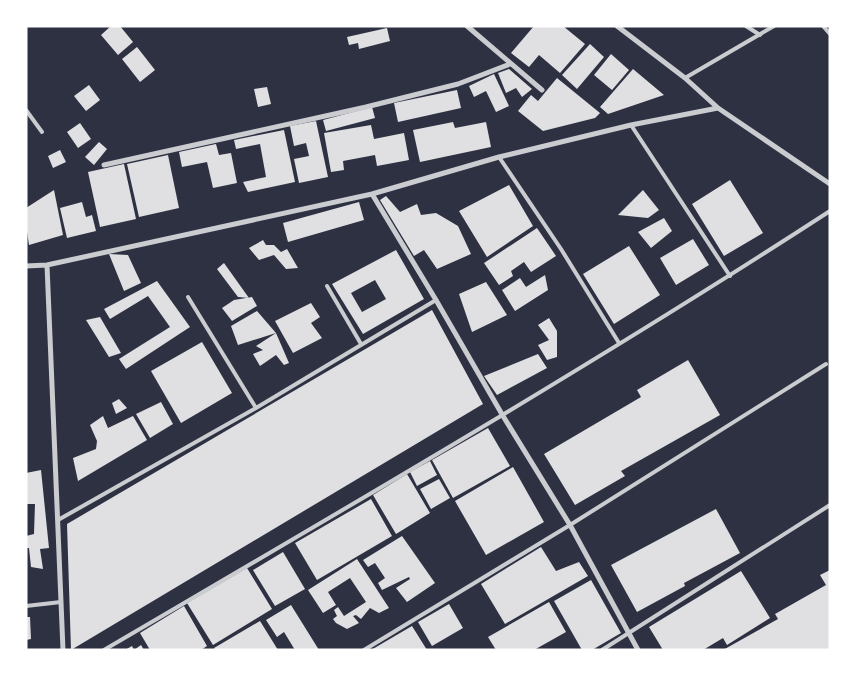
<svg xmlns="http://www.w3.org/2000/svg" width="856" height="676" font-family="'Source Sans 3',sans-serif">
<rect width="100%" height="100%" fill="#2d3142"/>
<path fill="#e0e0e3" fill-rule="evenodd" d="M111 26H120L133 42 118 55 101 35Z
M534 26H563L585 44 560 73 539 55 529 67 511 53Z
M387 28 390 41 359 49 358 43 349 45 347 37Z
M590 44 604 57 577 89 562 75Z
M137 47 155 70 140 82 122 59Z
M611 54 629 70 612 90 594 75Z
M509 69 532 89 522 97 516 88 506 93 498 73Z
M633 69 664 95 608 114 600 107Z
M494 74 509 106 496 112 486 91 474 97 469 86Z
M557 78 600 113 595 118 543 131 518 111 531 95 538 101Z
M89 85 100 100 86 111 74 96Z
M267 87 271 104 258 107 254 89Z
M457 90 461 108 398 122 394 103Z
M372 107 375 118 326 131 323 120Z
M316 121 328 177 299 183 294 159 309 156 306 143 294 146 290 126Z
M453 122 455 128 486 122 491 147 420 162 413 130Z
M80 123 91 139 78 148 67 132Z
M371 125 374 139 404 133 409 160 377 166 375 155 343 161 344 170 331 172 324 133Z
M284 130 295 182 248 192 243 182 266 177 260 144 236 149 234 140Z
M99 142 107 149 94 165 85 157Z
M216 144 219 155 231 153 237 183 213 188 207 162 182 167 179 152Z
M60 150 66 162 53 168 48 156Z
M168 155 179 208 139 217 127 164Z
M124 164 136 219 100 227 88 172Z
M730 180 763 233 724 256 692 204Z
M509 185 533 226 487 257 459 211Z
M54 190 63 235 29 245 26 225V208Z
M643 190 659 210 648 218 618 215Z
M386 196 400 212 417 204 421 215 436 213 458 226 471 254 437 269 424 250 414 256 380 200Z
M82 202 86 217 92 215 96 231 67 238 60 208Z
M359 202 364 220 288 242 283 223Z
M664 218 672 231 651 248 638 232Z
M537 228 556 256 531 272 524 262 511 271 513 276 499 285 484 263Z
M693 239 709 265 676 285 660 258Z
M263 240 266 245H274L281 252 287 249 298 268 286 269 274 255 259 260 249 248Z
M629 246 660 295 614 324 583 274Z
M396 250 424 299 363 334 332 284ZM375 280 386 299 362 312 351 293Z
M109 254 128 255 141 283 124 291Z
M224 263 249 298 238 297 217 269Z
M545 275 548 290 515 311 502 290 520 278 526 287Z
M157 281 190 327 126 369 119 359 170 327 148 296 110 319 104 309Z
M486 282 507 315 472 332 459 294Z
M252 297 257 306 232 321 222 308 234 300Z
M311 303 320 317 311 323 322 338 293 353 275 321Z
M432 310 483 404 71 650 67 524Z
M257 311 276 333 289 363 284 365 276 355 260 366 253 354 263 350 256 346 276 333 238 345 231 326Z
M100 317 121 353 109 357 86 320Z
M549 318 557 331V357L547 360 538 345 549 340 538 325Z
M202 342 232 393 181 423 151 371Z
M538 354 547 368 497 395 484 376Z
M688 360 720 415 621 471 625 476 575 505 544 454 641 397 637 390Z
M119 399 127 408 116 414 112 403Z
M161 402 173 424 150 438 136 414Z
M103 416 108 428 133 416 147 440 78 481 73 458 96 449 97 441 90 425Z
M488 428 510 466 453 498 432 460Z
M430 461 437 475 417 486 410 472Z
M513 467 544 522 486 555 455 501Z
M41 470 49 548 40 549 43 569 31 567 29 548H26V536L34 534 35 504H26V473Z
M407 474 430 513 396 534 373 495Z
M439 479 450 498 431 509 420 489Z
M371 499 392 536 317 580 295 543Z
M716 509 740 553 684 583 685 586 637 612 611 565Z
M402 536 435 583 407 602 396 588 410 579 409 577 382 590 378 583 385 578 375 563 368 567 363 560Z
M541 547 556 571 579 562 588 576 505 624 481 584Z
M283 552 305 589 275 606 253 570Z
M357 559 389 608 379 613 370 608 361 619 356 615 353 616 359 623 347 629 336 623 333 619 337 616 334 610 338 607 344 616 366 602 350 578 328 592 336 605 323 613 308 590Z
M247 568 272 609 213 645 187 603Z
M830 570V650H723L778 619 775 614 826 585 820 575Z
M741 571 770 618 727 645 723 638 703 650H663L649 627Z
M591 580 621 633 592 650H582L554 601Z
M549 602 566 632 534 650H496L488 637Z
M449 604 463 628 432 646 418 622Z
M291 605 319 650H295L284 632 277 637 266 620Z
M184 606 207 646 201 650H150L140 633Z
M26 617H30L31 639 26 640Z
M260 621 278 650H215L214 648Z
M412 626 427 650H371Z
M141 645 144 650H125L132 646 134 650Z"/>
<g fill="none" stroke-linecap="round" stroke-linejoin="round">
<path stroke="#caccd0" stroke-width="4" d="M746 26 760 35
M823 26 830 34
M685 78 774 26
M26 110 42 132
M631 125 730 276
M499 157 561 249 619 343
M327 286 361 344
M188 297 256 408
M58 520 256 408 436 300
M26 606 61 602
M104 650C348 507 593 365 830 211
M364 650 570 525 826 364
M602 650 830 505"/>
<path stroke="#caccd0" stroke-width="5" d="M467 26 542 90
M617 26 685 78 718 108 830 184
M104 165 366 107 458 84 510 64
M372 194 436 300 503 416 570 525 638 650
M47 265 63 650
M26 266 47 265 372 194 499 157 631 125 718 108"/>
</g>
<rect width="856" height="676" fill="none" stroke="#ffffff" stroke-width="55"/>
</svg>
